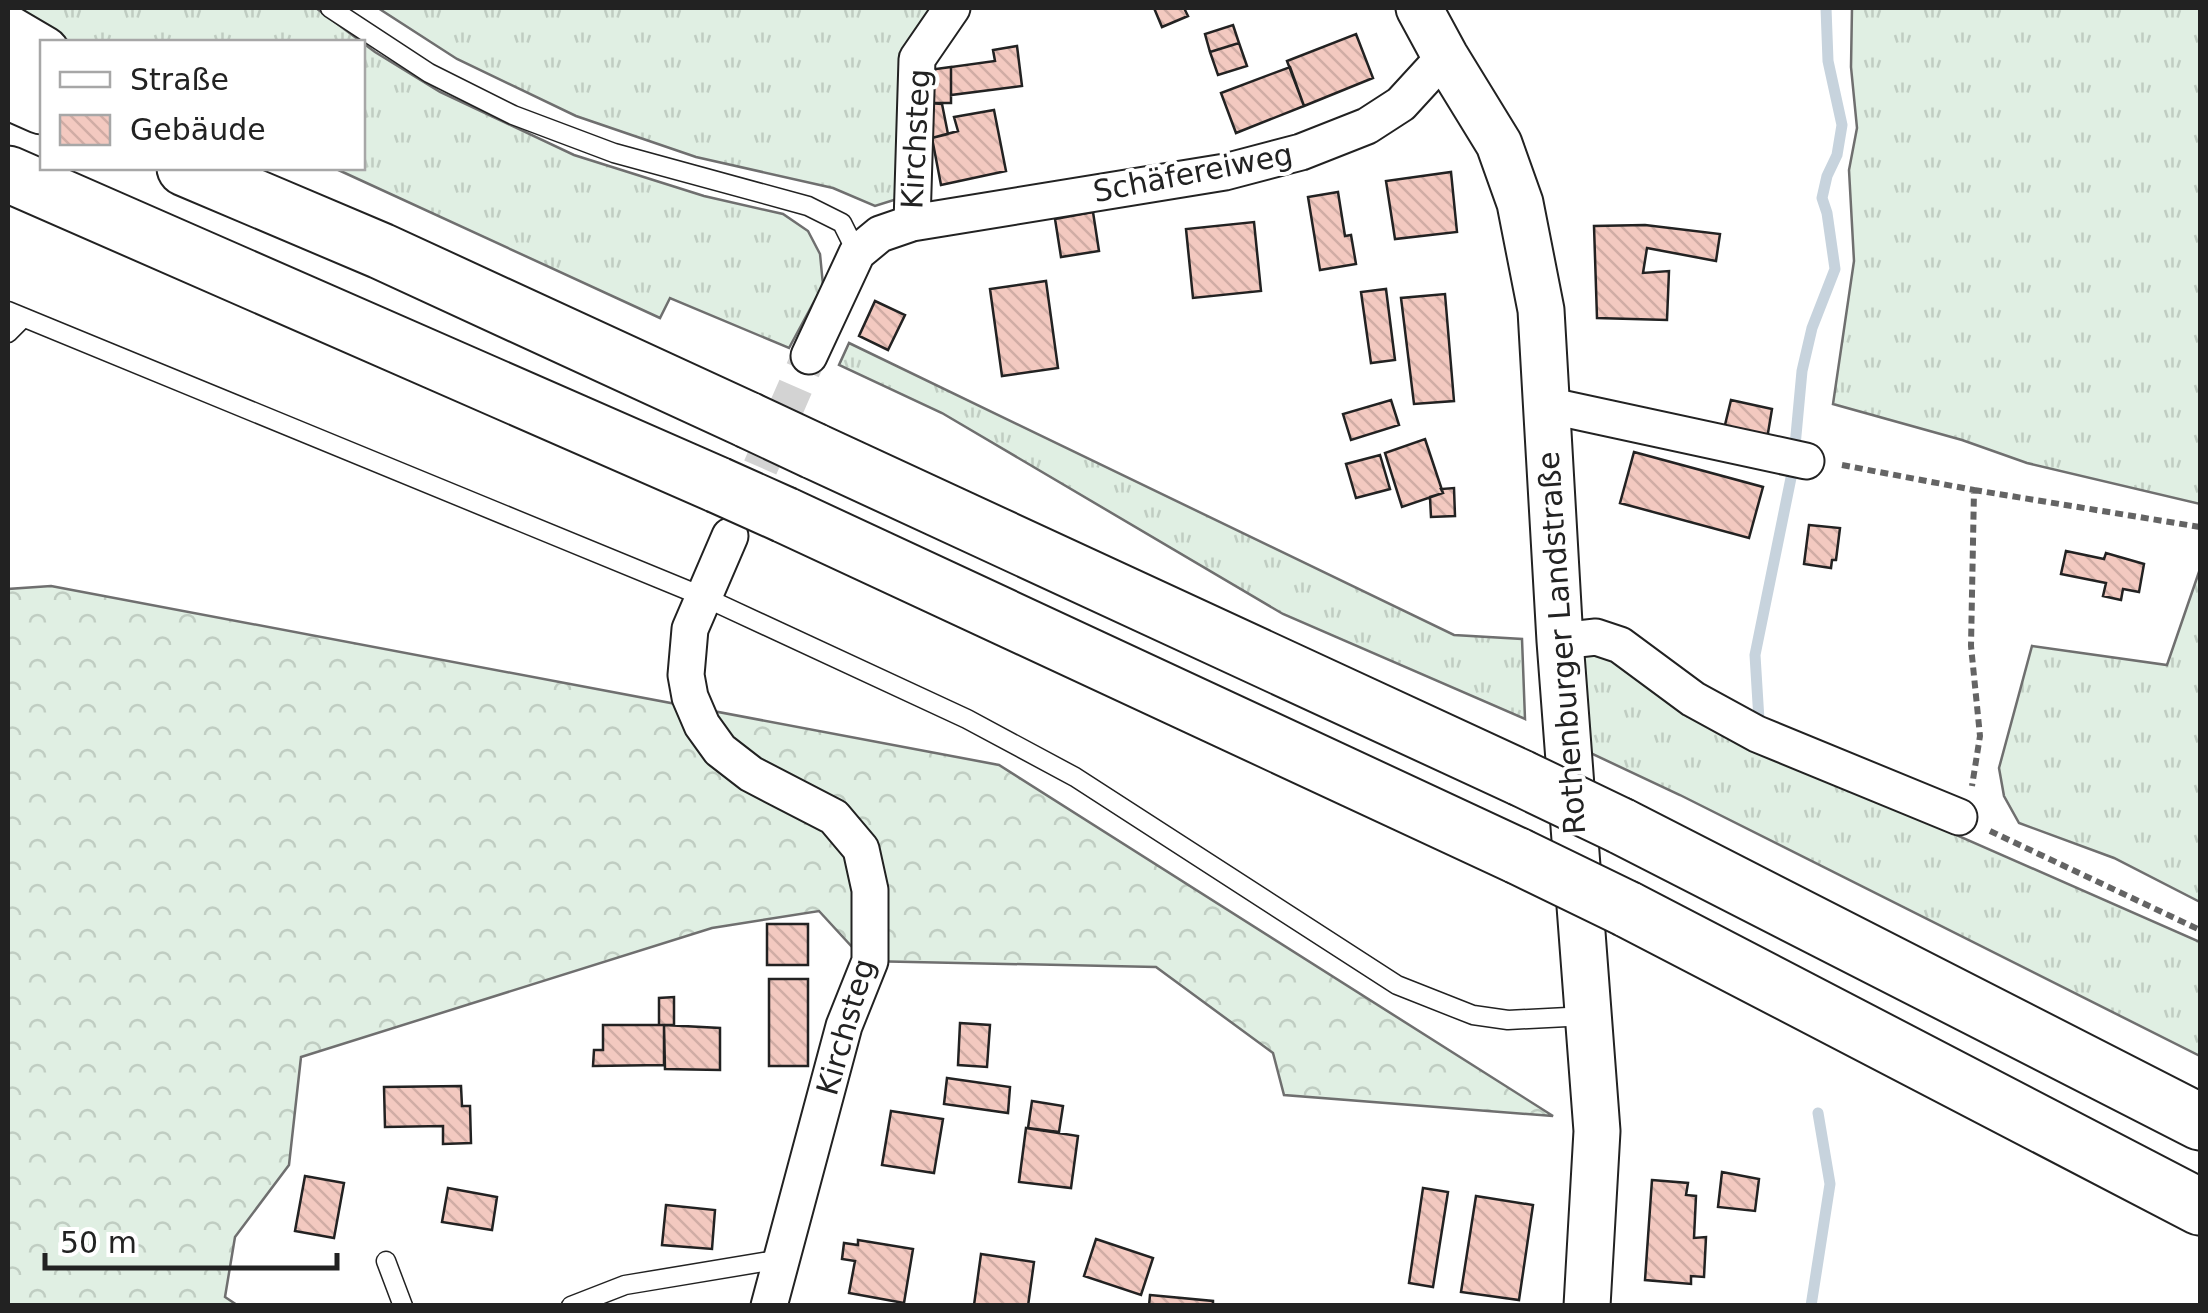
<svg xmlns="http://www.w3.org/2000/svg" width="2208" height="1313" font-family="'DejaVu Sans',sans-serif">
<defs>
<pattern id="grass-tufts" width="24" height="20" patternUnits="userSpaceOnUse" patternTransform="scale(2.5)"><rect width="24" height="20" fill="#e0efe3"/><path d="M3 7l-1-3M5 7V3M7 7l1-3M15 17l-1-3M17 17v-4M19 17l1-3" fill="none" stroke="#c0cdc2"/></pattern>
<pattern id="forest-crowns" width="20" height="18" patternUnits="userSpaceOnUse" patternTransform="scale(2.5)"><rect width="20" height="18" fill="#e0efe3"/><path d="M2 6a3 3 0 1 1 6 0M12 15a3 3 0 1 1 6 0" fill="none" stroke="#c0cdc2"/></pattern>
<pattern id="building-back-hatch" width="6" height="6" patternUnits="userSpaceOnUse" patternTransform="scale(2.5)"><rect width="6" height="6" fill="#f3c9c0"/><path d="M-1 5l2 2M0 0l6 6M5-1l2 2" fill="none" stroke="#d0aca5"/></pattern>
</defs>
<rect width="100%" height="100%" fill="#fff"/>
<path fill="url(#grass-tufts)" stroke="#6f6f6f" stroke-width="2.5" d="M8 8H316L375 52 440 92 574 155 704 196 783 214 808 231 820 254 823 285 789 348 670 298 660 318 334 168H362V42H71Z
M378 8H952L917 59 897 199 875 206 833 188 696 157 576 116 457 59Z
M1852 8H2200V504L2027 463 1962 440 1833 404 1854 261 1849 170 1857 128 1851 67Z
M849 343 1454 635 1522 639 1525 719 1283 614 942 413 839 365Z
M2200 569V902L2114 858 2019 823 2004 796 1999 768 2032 646 2167 665Z
M1600 650 1706 725 2200 942V1056L1680 795 1584 750 1578 656Z"/>
<path fill="url(#forest-crowns)" stroke="#6f6f6f" stroke-width="2.5" d="M51 586 999 765 1553 1116 1284 1095 1273 1053 1156 967 865 961 819 911 712 928 301 1057 289 1165 235 1237 225 1297 237 1305 8 1306V589Z"/>
<g fill="none" stroke-linecap="round" stroke-linejoin="round">
<path stroke="#c7d3dd" stroke-width="11" d="M1795 446 1802 371 1812 328 1835 269 1827 213 1822 198 1827 176 1837 155 1842 125 1828 61 1826 8
M1759 720 1755 655 1793 468
M1811 1306 1830 1184 1818 1113"/>
</g>
<path fill="url(#building-back-hatch)" stroke="#222" stroke-width="2.5" d="M1154 8H1184L1188 16 1162 27Z
M1233 25 1239 43 1210 52 1205 34Z
M1356 34 1373 78 1304 106 1287 61Z
M1239 43 1247 66 1218 75 1210 52Z
M1017 46 1022 86 951 95V67L995 61 993 50Z
M951 67V103H928V70Z
M1290 67 1304 106 1236 133 1221 93Z
M928 103 942 104 948 134 932 138Z
M994 110 1006 171 941 185 932 138 958 131 954 117Z
M1451 172 1457 232 1395 239 1386 181Z
M1338 192 1345 236 1351 235 1356 264 1320 270 1308 197Z
M1093 212 1099 251 1061 257 1055 219Z
M1254 222 1261 291 1193 298 1186 229Z
M1645 225 1720 234 1716 261 1647 248 1643 273 1669 271 1667 320 1597 318 1594 226Z
M1046 281 1058 368 1002 376 990 289Z
M1386 289 1395 360 1371 363 1361 292Z
M1445 294 1454 401 1414 404 1401 298Z
M875 301 905 315 888 350 859 336Z
M1391 400 1399 425 1351 440 1343 414Z
M1731 400 1772 409 1767 439 1724 429Z
M1425 439 1443 493 1402 507 1385 453Z
M1634 452 1763 487 1749 538 1620 503Z
M1380 455 1390 489 1356 498 1346 464Z
M1454 488 1455 516 1431 517 1430 497 1443 493 1441 489Z
M1809 525 1840 528 1836 560H1832L1831 568 1804 564Z
M2066 551 2104 559 2106 553 2144 564 2139 592 2123 589 2121 600 2103 596 2106 583 2061 574Z
M767 924H808V965H767Z
M769 979H808V1066H769Z
M674 997V1025H659V998Z
M960 1023 990 1025 987 1067 958 1065Z
M603 1025H664V1065L593 1066 594 1050H603Z
M664 1025 720 1028V1070L665 1069Z
M947 1078 1010 1087 1008 1113 944 1104Z
M461 1086 462 1106H470L471 1143 443 1144V1126L385 1127 384 1087Z
M1032 1101 1063 1106 1059 1132 1028 1128Z
M891 1111 943 1119 934 1173 882 1165Z
M1026 1128 1078 1136 1071 1188 1019 1182Z
M1722 1172 1759 1179 1755 1211 1718 1207Z
M305 1176 344 1183 334 1238 295 1231Z
M1652 1180 1688 1183 1686 1195 1696 1196 1694 1238 1706 1237 1704 1277 1691 1276V1284L1645 1280Z
M448 1188 497 1197 492 1230 442 1222Z
M1423 1188 1448 1192 1433 1287 1409 1283Z
M1476 1196 1533 1205 1519 1300 1461 1292Z
M666 1205 715 1210 712 1249 662 1245Z
M1096 1239 1153 1258 1141 1295 1084 1276Z
M858 1240 913 1249 904 1303 849 1293 855 1261 842 1259 844 1243 858 1245Z
M981 1254 1034 1262 1028 1306 974 1305Z
M1150 1295 1213 1301V1306H1149Z"/>
<g fill="none" stroke-linecap="round" stroke-linejoin="round">
<path stroke="#d3d3d3" stroke-width="35" stroke-dasharray="35 18" stroke-linecap="butt" d="M739 516 809 356"/>
<g stroke="#222" stroke-width="21">
<path id="service" d="M330 8 429 73 513 115 614 153 808 206 842 223 857 253
M8 311 704 597 967 719 1075 777 1397 985 1473 1015 1508 1020 1587 1016
M8 333 23 318
M386 1261 403 1306
M571 1306 625 1285 782 1259"/>
</g>
<g stroke="#222" stroke-width="39">
<path id="minor" d="M912 223 917 59 952 8
M809 356 857 253 880 234 912 223 1225 172 1301 152 1367 126 1401 104 1445 56
M1547 405 1806 461
M730 536 690 629 686 675 690 697 702 725 720 750 751 774 834 817 861 849 870 890V961L844 1026 769 1306
M1560 641 1596 637 1620 645 1693 699 1757 734 1959 817"/>
</g>
<g stroke="#222" stroke-width="49">
<path id="tertiary" d="M1419 8 1445 56 1499 144 1520 203 1541 310 1560 641 1597 1131 1587 1306"/>
</g>
<g stroke="#222" stroke-width="59">
<path id="motorway" d="M8 34 42 54
M8 91 42 106
M185 168 381 251 748 420
M8 174 718 485
M814 451 1521 778
M785 515 1518 856
M1621 826 2200 1122
M1627 909 2200 1207"/>
</g>
<path stroke="#646464" stroke-width="6" stroke-dasharray="8 5" stroke-linecap="butt" d="M1842 465 1974 490 1971 646 1980 736 1972 786
M1974 490 2200 527
M1990 831 2200 930"/>
<use href="#service" stroke="#fff" stroke-width="18"/>
<use href="#minor" stroke="#fff" stroke-width="35"/>
<use href="#tertiary" stroke="#fff" stroke-width="45"/>
<use href="#motorway" stroke="#fff" stroke-width="55"/>
<g stroke="#222" stroke-width="59" stroke-linecap="butt">
<path id="motorway-bridge" d="M748 420 814 451
M718 485 785 515
M1521 778 1621 826
M1518 856 1627 909"/>
</g>
<use href="#motorway-bridge" stroke="#fff" stroke-width="55"/>
</g>
<g text-anchor="middle" stroke-width="8" stroke-linejoin="round" paint-order="stroke">
<g font-size="30" fill="#222" stroke="#fff">
<text transform="translate(916 139) rotate(-87)" y="10">Kirchsteg</text>
<text transform="translate(1193 173) rotate(-11)" y="10">Schäfereiweg</text>
<text transform="translate(1562 643) rotate(-94)" y="10">Rothenburger Landstraße</text>
<text transform="translate(846 1027) rotate(-74)" y="10">Kirchsteg</text>
</g>
</g>
<rect width="2208" height="1313" fill="none" stroke="#222222" stroke-width="20"/>
<rect x="40" y="40" width="325" height="130" fill="#ffffff" stroke="#a7a7a7" stroke-width="2.5"/>
<rect x="60" y="72" width="50" height="15" fill="#ffffff" stroke="#a7a7a7" stroke-width="2.5"/>
<text x="130" y="90" font-size="30" fill="#222222">Straße</text>
<rect x="60" y="115" width="50" height="30" fill="url(#building-back-hatch)" stroke="#a7a7a7" stroke-width="2.5"/>
<text x="130" y="140" font-size="30" fill="#222222">Gebäude</text>
<path d="M45 1253v15h292v-15" fill="none" stroke="#222222" stroke-width="5"/>
<text x="60" y="1253" font-size="30" fill="#222222" stroke="#ffffff" stroke-width="8" paint-order="stroke">50 m</text>
</svg>
